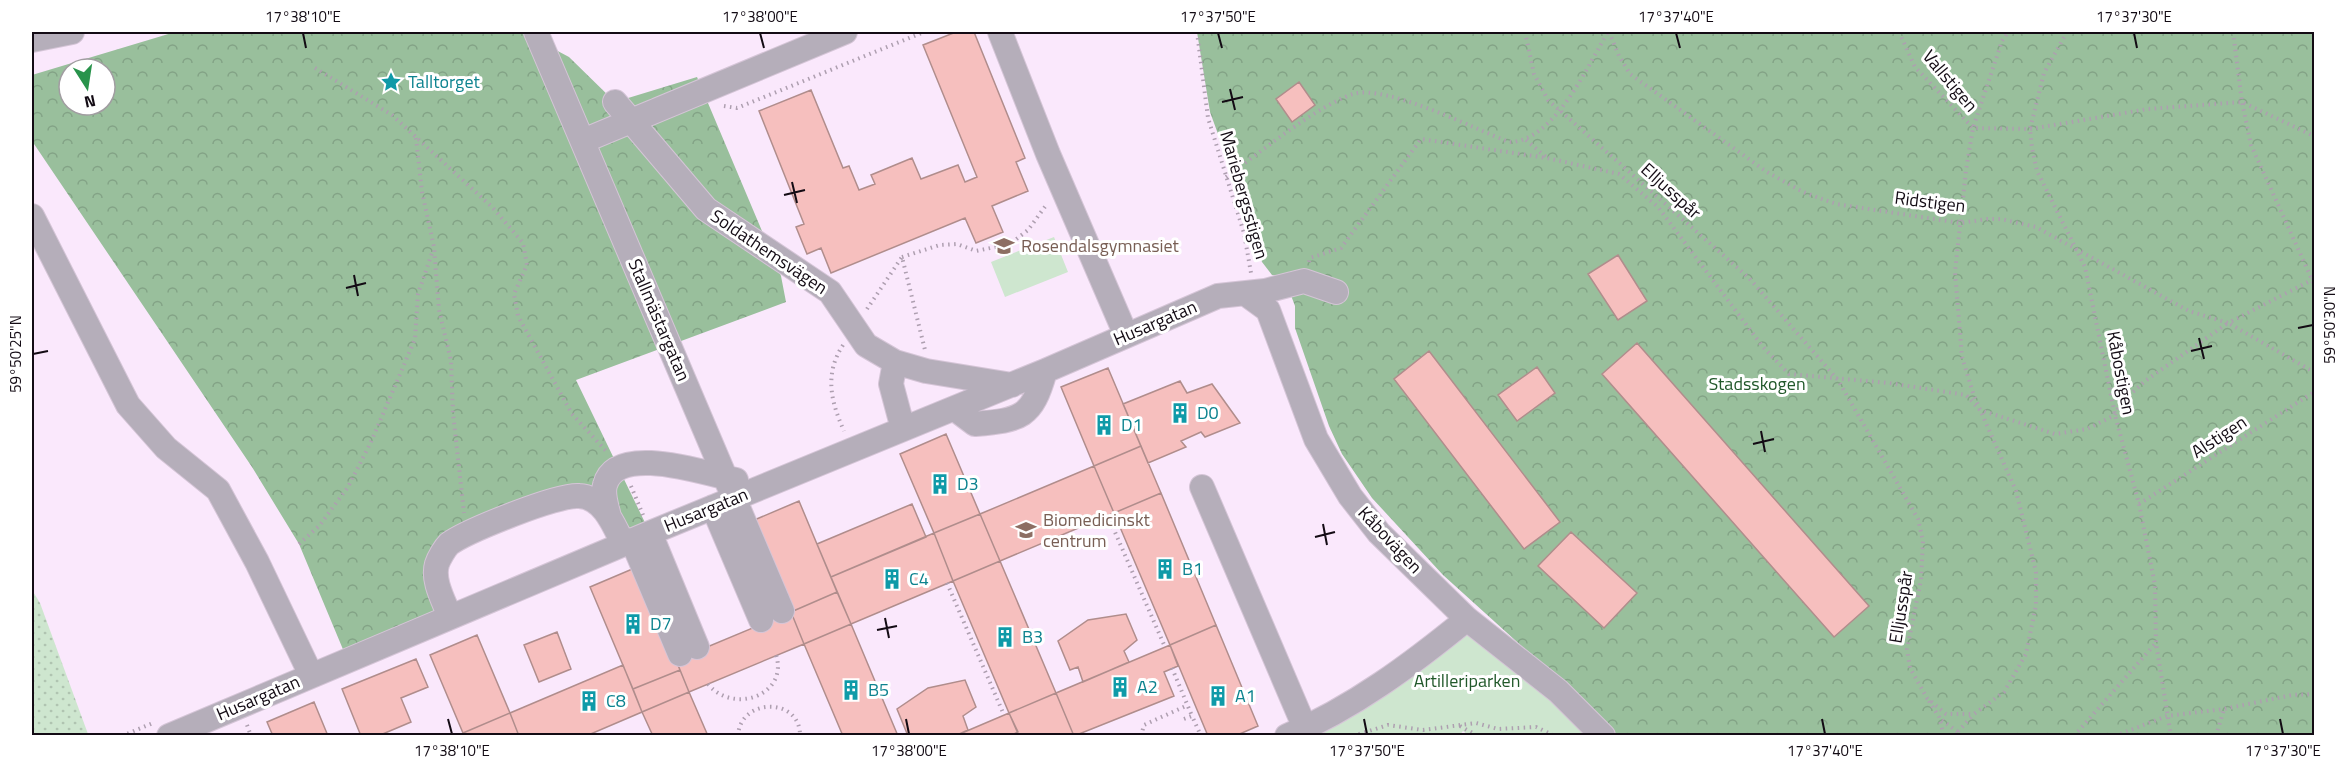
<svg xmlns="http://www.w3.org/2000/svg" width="2346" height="767" font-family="'Titillium Web',sans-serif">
<defs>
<pattern id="grass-dots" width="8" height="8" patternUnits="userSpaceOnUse" patternTransform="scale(1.5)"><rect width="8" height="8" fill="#cee6cf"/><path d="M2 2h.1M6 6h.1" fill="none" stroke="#b0c4b1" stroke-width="1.8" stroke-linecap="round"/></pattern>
<pattern id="forest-crowns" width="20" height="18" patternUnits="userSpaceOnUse" patternTransform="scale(1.5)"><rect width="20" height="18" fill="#99bf9c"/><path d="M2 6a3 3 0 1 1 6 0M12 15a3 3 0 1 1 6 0" fill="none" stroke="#83a386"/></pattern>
</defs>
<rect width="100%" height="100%" fill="#fae8fc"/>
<path fill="url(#grass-dots)" d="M32 590 40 603 88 734 32 735Z"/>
<path fill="url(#forest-crowns)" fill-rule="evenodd" d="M175 32H522L569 57 615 102 697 77 781 276 786 302 576 380 650 533 623 544 609 517 557 499 437 563 450 617 347 659 299 544 252 467 32 141V75ZM69 69H105V105H69Z
M1197 32H2314V735H1612L1516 641 1443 575 1372 498 1342 454 1329 426 1295 328V306L1284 277 1272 275 1262 262 1238 189 1210 112Z"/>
<path fill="#cee6cf" d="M1054 237 1068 272 1005 297 991 262Z
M1467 619 1603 735 1469 736 1463 731 1459 736H1287Z"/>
<path fill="#f6bfbe" stroke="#b08d8c" stroke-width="1.5" d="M956 32H974L1025 158 1016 162 1028 191 992 206 1003 232 976 243 965 218 831 273 821 248 807 254 796 227 804 224 759 111 811 90 843 168 849 166 859 190 875 184 871 175 912 158 921 179 958 165 965 182 977 177 923 45Z
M1299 82 1315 105 1292 122 1276 99Z
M1618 255 1647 301 1618 320 1588 274Z
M1637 343 1869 606 1834 637 1602 374Z
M1429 351 1560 522 1524 549 1394 379Z
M1537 367 1555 393 1517 421 1498 395Z
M1108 368 1141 446 1094 466 1061 387Z
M1180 381 1187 393 1212 384 1240 423 1205 437 1201 432 1181 441 1186 447 1148 463 1123 404Z
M946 434 980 514 934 533 900 454Z
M1141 446 1161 493 1114 513 1094 466Z
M1094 466 1114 513 1000 561 980 514Z
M1161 493 1216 625 1170 645 1114 513Z
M799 501 837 592 791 612 752 521Z
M912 504 926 537 831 577 817 544Z
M980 514 1000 561 953 581 934 533Z
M1571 532 1637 593 1604 628 1538 566Z
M934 533 953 581 851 624 831 577Z
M1000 561 1056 693 1009 713 953 581Z
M637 567 680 670 633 689 590 587Z
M837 592 851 624 804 644 791 612Z
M791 612 804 644 689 692 676 660Z
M1126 614 1137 640 1124 651 1129 662 1083 682 1078 667 1070 670 1058 641 1088 620Z
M851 624 898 736H843L804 644Z
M1216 625 1258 726 1235 736H1208L1170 645Z
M557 632 571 669 539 682 524 645Z
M477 635 510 713 463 733 430 655Z
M1170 645 1178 666 1164 672 1174 696 1074 736 1056 693Z
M416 659 428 687 401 698 411 722 378 736H361L342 689Z
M623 665 642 712 586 736H519L510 713Z
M680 670 689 692 642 712 633 689Z
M965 680 976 707 963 716 968 730 955 736H908L897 709 928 688Z
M689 692 708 736H653L642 712Z
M1056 693 1074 736H1019L1009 713Z
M314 702 328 736H273L267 722Z
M510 713 519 736H464L463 733Z
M1009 713 1018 732 1012 735 955 736Z"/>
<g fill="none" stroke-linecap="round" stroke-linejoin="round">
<g stroke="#d5c5d7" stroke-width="26">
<path id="minor" d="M536 32 782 611
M1000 32 1048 154 1126 335
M32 40 72 32
M615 102 706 209 830 292 866 345 895 362 926 371 1012 385
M583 141 845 32
M32 216 128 405 166 448 218 490 257 562 311 675
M1246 294 1268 310 1316 439 1350 496 1379 533 1467 619 1558 691 1603 736
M895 362 891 384 903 429
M955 409 975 424C1021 420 1032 418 1045 371
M1202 487 1305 728
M713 507 761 620
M609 517C607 507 602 495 605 485 616 442 707 474 736 480
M650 533 697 647
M632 540 680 654
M450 617C444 601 432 581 437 564 439 558 445 548 449 544 467 531 558 494 579 496 603 497 614 525 623 544
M169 736 650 533 1045 371 1218 296 1265 291 1304 281 1336 292
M1287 736C1353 708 1412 664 1467 619"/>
</g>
<path stroke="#ae9fb0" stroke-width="4" stroke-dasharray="1.5 4.5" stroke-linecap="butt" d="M1197 32 1208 118 1244 233 1251 273
M1525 32 1534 74 1548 100 1749 278 1838 380 1918 519 1923 541 1921 580 1907 649 1910 668 1927 698 1946 714H1974L2004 692 2026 654 2036 605V572L2016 491 1974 396 1962 357 1955 272 1966 170 1973 128 2002 41 2008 32
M1609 32 1619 56 1630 74 1767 172 1803 192 1836 204 1921 217 1961 223 1987 219H2001L2036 227 2189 311 2228 323 2314 279
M1899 32 1915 67 1973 128 2030 129 2148 109 2242 102 2314 136
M2067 32 2044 73 2030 129 2032 148 2037 171 2085 267 2115 415 2139 504 2155 585 2156 643 2171 736
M2233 32 2242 102 2251 145 2314 284
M315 68 392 115 493 208 523 243 527 265 514 294 518 316 572 414 607 452
M724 106 737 108 924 32
M416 138 422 192 434 247 439 310 451 361 453 413 464 513
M1526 140 1546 157
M1226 177C1258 154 1318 105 1353 94 1386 84 1475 129 1509 142 1554 142 1588 65 1608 32
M902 257 940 245 957 244 976 251 1010 244 1028 230 1047 204
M1309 262 1310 258 1341 248 1421 139 1547 158 1619 174 1658 207 1763 347 1789 374 1889 383 1966 395 1980 410 2055 434 2087 429 2115 415 2120 404 2145 381 2228 323 2314 372
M867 309 902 257 925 350
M843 345C824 374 831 402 844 431
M631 486 643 515
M2139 504 2314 392
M1108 516 1165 647
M299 544 320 525 348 487 371 442 415 339 418 294 433 250
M947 583 1004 715
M1172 668 1192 716
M708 684C733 715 789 695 776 655
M1929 701 1939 717 1944 736
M1184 719 1192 716 1201 736
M1942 720 1963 736
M247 725 251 736
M1460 726 1478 736
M1012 735V736
M122 736 153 723
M738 736C740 697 801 697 800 736
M1141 736 1144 725 1188 705
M1353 736 1388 725 1423 730 1476 723 1498 729 1536 727 1555 736
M1954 736 1973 715
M2074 736 2155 644
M2115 736 2167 716 2224 709 2292 695 2314 694
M2216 736 2224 709"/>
<use href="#minor" stroke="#b5aeba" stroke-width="24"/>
</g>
<path fill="none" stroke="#130b14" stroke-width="2" d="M303 33 306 48M760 33 764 48M1218 33 1222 48M1676 33 1680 48M2134 33 2137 48M1230 89 1235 110M1222 102 1243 97M792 182 797 203M784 195 805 190M354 275 358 296M346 288 366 283M2298 328 2313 325M2199 338 2204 359M2191 351 2212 346M33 354 48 351M1761 431 1765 452M1753 444 1774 439M1323 524 1327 545M1315 537 1335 532M885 618 889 638M877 630 897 626M448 719 452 734M906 719 909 734M1364 719 1367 734M1822 719 1825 734M2280 719 2283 734"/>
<defs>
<g id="sight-bare" transform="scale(1.62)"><path d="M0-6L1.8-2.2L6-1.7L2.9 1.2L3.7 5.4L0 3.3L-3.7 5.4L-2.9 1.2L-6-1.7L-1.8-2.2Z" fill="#0f9aa8" stroke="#fff" stroke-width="2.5" paint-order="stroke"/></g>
<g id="school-bare" transform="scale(1.62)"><path d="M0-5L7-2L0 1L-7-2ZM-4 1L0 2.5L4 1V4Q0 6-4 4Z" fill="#8d6e63" stroke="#fff" stroke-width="2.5" paint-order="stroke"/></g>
<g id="building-bare" transform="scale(1.62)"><path d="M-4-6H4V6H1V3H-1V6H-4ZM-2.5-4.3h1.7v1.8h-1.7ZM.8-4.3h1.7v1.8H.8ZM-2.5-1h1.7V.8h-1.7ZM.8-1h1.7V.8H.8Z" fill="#0f9aa8" stroke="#fff" stroke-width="2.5" paint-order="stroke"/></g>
<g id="university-bare" transform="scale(1.62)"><path d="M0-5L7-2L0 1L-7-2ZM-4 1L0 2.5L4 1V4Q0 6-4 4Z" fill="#8d6e63" stroke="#fff" stroke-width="2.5" paint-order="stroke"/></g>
</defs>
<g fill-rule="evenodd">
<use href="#sight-bare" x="391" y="82"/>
<use href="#school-bare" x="1004" y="246"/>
<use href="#building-bare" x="1180" y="413"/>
<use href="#building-bare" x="1104" y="425"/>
<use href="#building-bare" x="940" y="484"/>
<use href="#university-bare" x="1026" y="530"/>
<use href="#building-bare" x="1165" y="569"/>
<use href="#building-bare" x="892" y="579"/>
<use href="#building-bare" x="633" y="624"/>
<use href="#building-bare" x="1005" y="637"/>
<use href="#building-bare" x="1120" y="687"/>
<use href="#building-bare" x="851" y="690"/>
<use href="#building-bare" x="1218" y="696"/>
<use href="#building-bare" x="589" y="701"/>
</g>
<g text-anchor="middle" stroke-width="6" stroke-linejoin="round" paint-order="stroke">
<g font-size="18" fill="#130b14" stroke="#fff">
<text transform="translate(1950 81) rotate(50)" y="6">Vallstigen</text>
<text transform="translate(1671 191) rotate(42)" y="6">Elljusspår</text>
<text transform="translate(1244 195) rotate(74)" y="6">Mariebergsstigen</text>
<text transform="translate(1930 202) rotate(7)" y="6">Ridstigen</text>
<text transform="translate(769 252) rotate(34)" y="6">Soldathemsvägen</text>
<text transform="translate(659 320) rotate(67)" y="6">Stallmästargatan</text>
<text transform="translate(1155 323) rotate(-23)" y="6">Husargatan</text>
<text transform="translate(2121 373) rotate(79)" y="6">Kåbostigen</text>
<text transform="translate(2219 437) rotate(-33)" y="6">Alstigen</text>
<text transform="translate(706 510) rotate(-22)" y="6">Husargatan</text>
<text transform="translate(1390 540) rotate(47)" y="6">Kåbovägen</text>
<text transform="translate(1901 607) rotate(-81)" y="6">Elljusspår</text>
<text transform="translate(258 698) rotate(-23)" y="6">Husargatan</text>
</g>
<g font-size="18" fill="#0d838f" stroke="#fff" text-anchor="start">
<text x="408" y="88">Talltorget</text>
<text x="1197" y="419">D0</text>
<text x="1121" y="431">D1</text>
<text x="957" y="490">D3</text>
<text x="1182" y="575">B1</text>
<text x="909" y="585">C4</text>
<text x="650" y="630">D7</text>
<text x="1022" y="643">B3</text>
<text x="1137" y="693">A2</text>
<text x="868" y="696">B5</text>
<text x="1235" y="702">A1</text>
<text x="606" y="707">C8</text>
</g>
<g font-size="18" fill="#785e54" stroke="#fff" text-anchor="start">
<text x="1021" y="252">Rosendalsgymnasiet</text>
<text x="1043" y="526">Biomedicinskt<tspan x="1043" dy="21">centrum</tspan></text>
</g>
<g font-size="18" fill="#21582a" stroke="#fff">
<text x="1757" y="390">Stadsskogen</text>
<text x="1467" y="687">Artilleriparken</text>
</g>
</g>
<rect width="2346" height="767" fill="none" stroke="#ffffff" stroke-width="66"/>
<g transform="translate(87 87) rotate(168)"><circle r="28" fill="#ffffff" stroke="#a19da1" stroke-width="1.5"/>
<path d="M0-4.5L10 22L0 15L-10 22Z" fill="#28934b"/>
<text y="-9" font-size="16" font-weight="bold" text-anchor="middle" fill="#130b14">N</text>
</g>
<rect x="33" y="33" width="2280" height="701" fill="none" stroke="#130b14" stroke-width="2"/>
<g font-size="15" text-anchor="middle" fill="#130b14">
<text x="303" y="22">17°38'10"E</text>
<text x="760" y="22">17°38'00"E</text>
<text x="1218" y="22">17°37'50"E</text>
<text x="1676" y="22">17°37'40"E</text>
<text x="2134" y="22">17°37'30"E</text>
<text transform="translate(2330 325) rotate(-90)" y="5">59°50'30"N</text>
<text transform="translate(16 354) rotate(-90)" y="5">59°50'25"N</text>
<text x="452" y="756">17°38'10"E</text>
<text x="909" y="756">17°38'00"E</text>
<text x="1367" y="756">17°37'50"E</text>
<text x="1825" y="756">17°37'40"E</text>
<text x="2283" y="756">17°37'30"E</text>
</g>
</svg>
